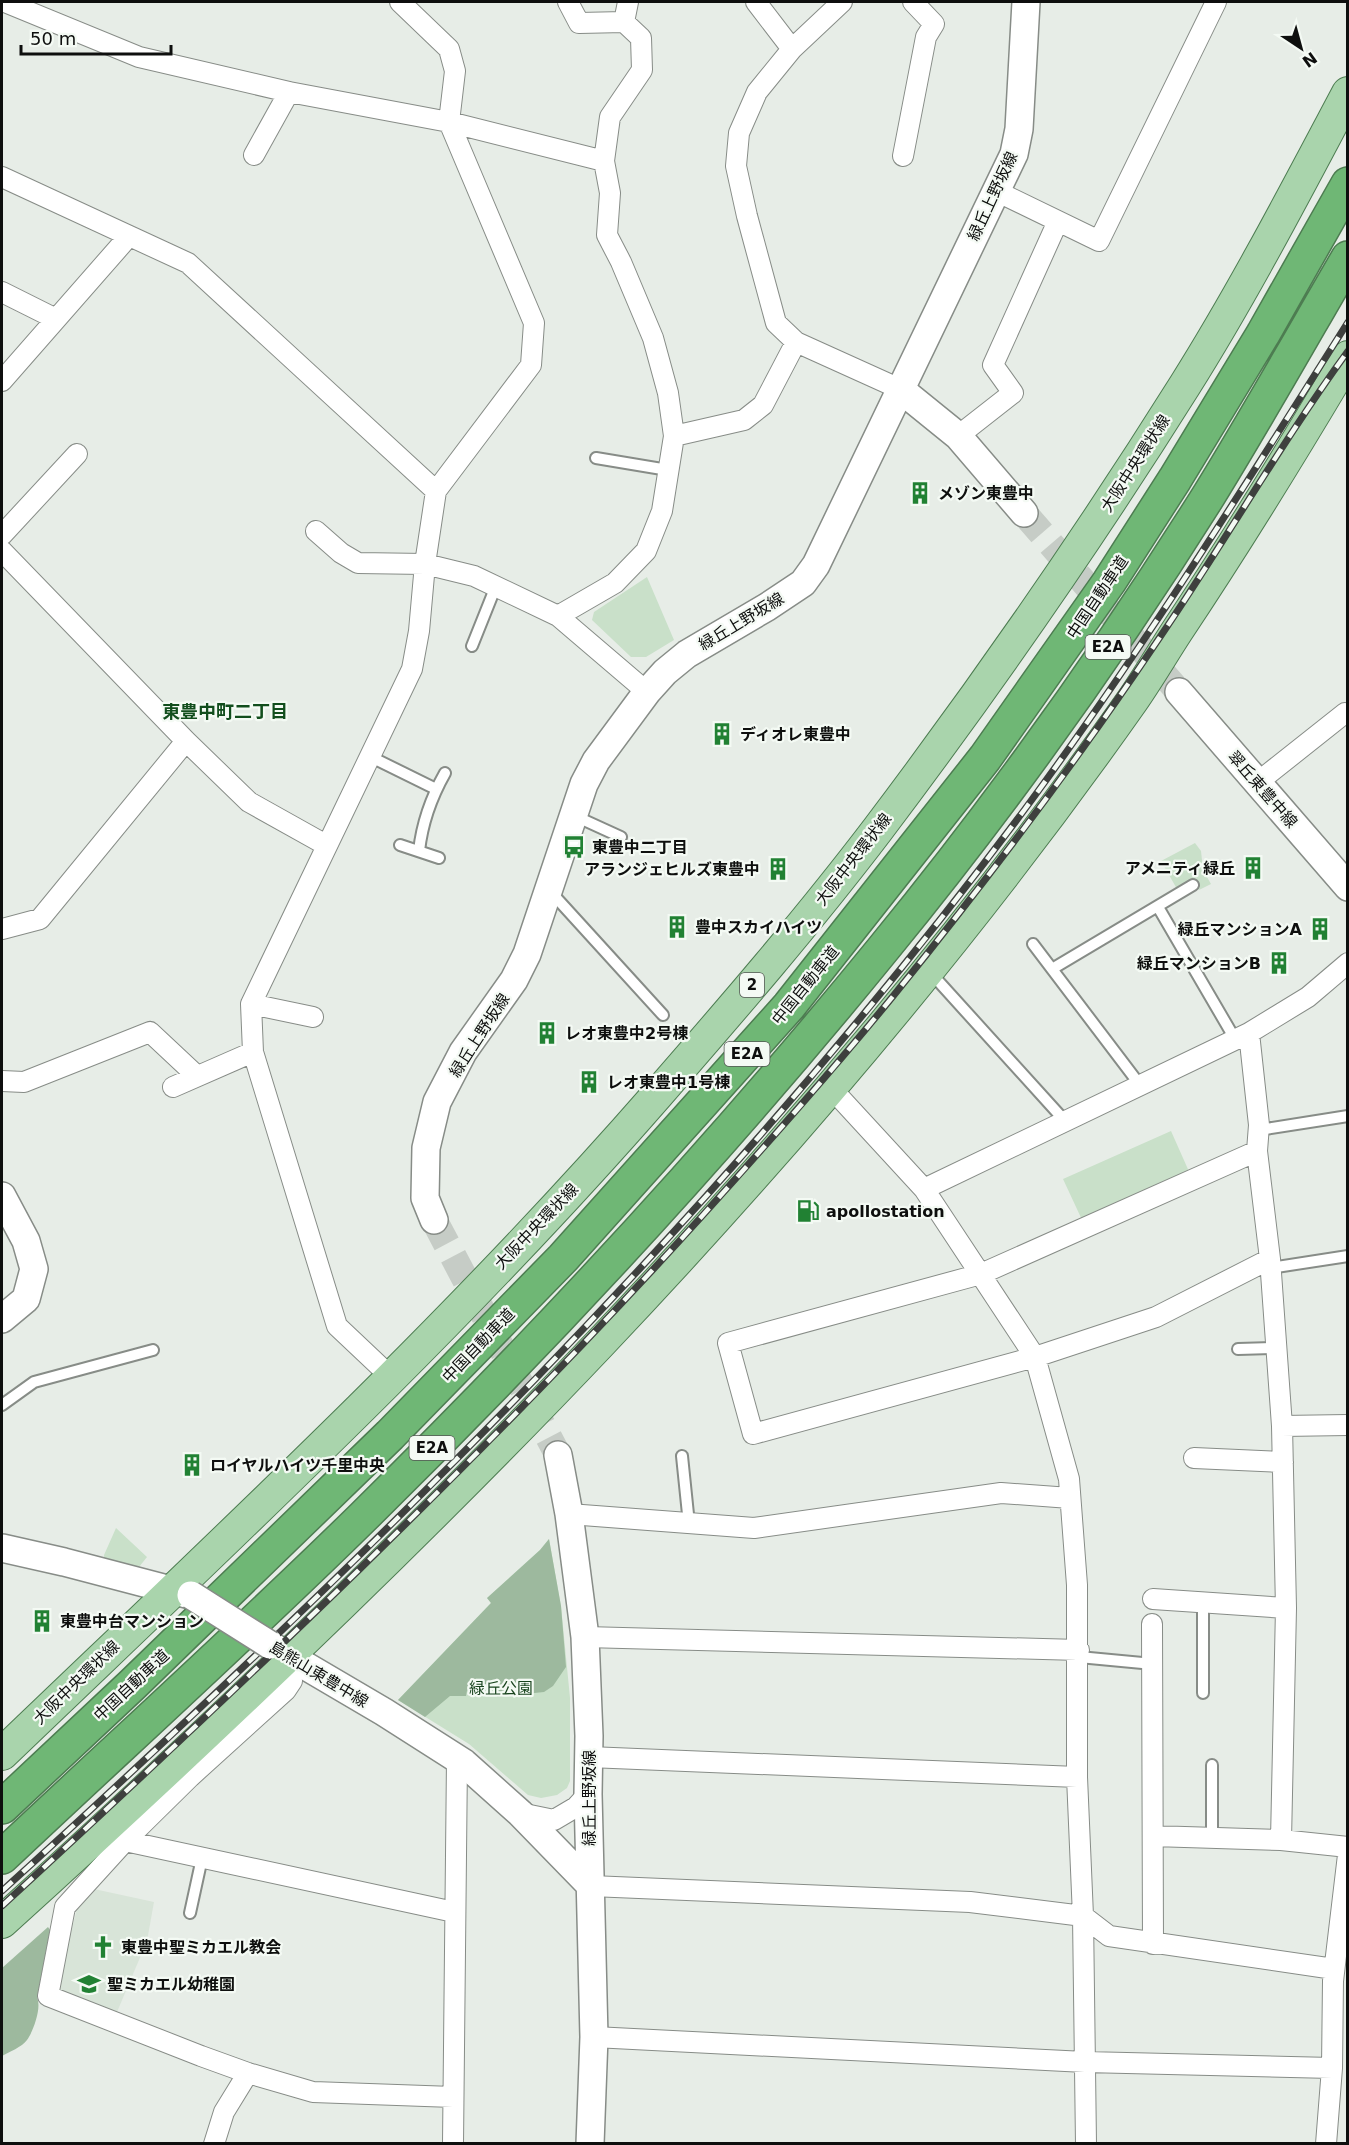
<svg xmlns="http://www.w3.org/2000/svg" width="1349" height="2145" font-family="'DejaVu Sans','Noto Sans JP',sans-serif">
<rect width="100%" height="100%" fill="#e7ede7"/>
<path fill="#d8e4d8" d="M94 1889 154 1902 147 1941 117 2012 64 1995 57 1986 78 1905Z"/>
<path fill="#c9e0c9" d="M647 577 674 640 646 657H631L592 620 594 612Z
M1195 843 1201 851 1203 870 1211 884 1199 890 1194 880 1177 889 1161 861Z
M1171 1131 1191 1176 1083 1222 1063 1179Z
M116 1528 147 1557 139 1567 104 1560V1555Z
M549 1539 561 1606 570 1698V1781L567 1788 557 1795 541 1798 528 1795 469 1744 398 1700 491 1603 487 1598 540 1550Z"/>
<path fill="#9db99e" d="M549 1539 561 1606 566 1667 553 1686 544 1692 497 1697 494 1686 468 1685 466 1696H450L425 1717 398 1700 491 1603 487 1598 540 1550Z
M48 1927 50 1930 37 1998C42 2007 33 2032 27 2040 22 2047 9 2052 2 2056V1968Z"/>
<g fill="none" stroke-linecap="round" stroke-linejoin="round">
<path stroke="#c6ccc6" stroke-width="27" stroke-dasharray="27 14" stroke-linecap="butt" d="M1024 513 1179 692
M434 1220 558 1455"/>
<g stroke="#878c87" stroke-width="14">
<path id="lane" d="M596 458 668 470
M472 646 496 586
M369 756 436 789
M575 816 621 837
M400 845 439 858
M419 851C422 824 432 796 445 773
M550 891 663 1015
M1158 907 1235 1039
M1033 944 1140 1085
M1052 969 1193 885
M930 972 1065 1121
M1259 1130 1348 1116
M1270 1268 1348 1256
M1238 1349 1276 1348
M2 1405 34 1382 153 1350
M682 1456 689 1524
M1079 1657 1153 1664
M1203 1693V1603
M1212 1765V1838
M190 1913 202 1858"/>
</g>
<g stroke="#878c87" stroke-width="22">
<path id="street" d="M5 2 139 57 289 92 449 122 604 161
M756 2 792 49
M842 2 792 49 757 92 739 133 736 166 747 216 776 323 796 342 900 389
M624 22 628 2
M254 155 289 92
M903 156 926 37 934 24 913 2
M2 177 188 263 436 491
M996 191 1099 241 1216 2
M2 292 56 319
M2 381 129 236
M674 436 744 420 763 405 796 342
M958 436 1013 393 993 365 1058 221
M316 531 341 553 358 563 425 564 474 576 558 616 647 692
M2 535 77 454
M2 551 186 741 249 802 326 845
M558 616 615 583 646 551 662 511 674 436 668 393 653 338 621 262 607 235 610 193 604 161 610 117 642 70 641 38 624 22 579 23 568 2
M1258 782 1345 713 1348 714
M2 929 40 919 186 741
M251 1004 313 1017
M1249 1033 1259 1125 1257 1151 1270 1259 1282 1426 1286 1608 1281 1840
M2 1081 24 1082 150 1032 197 1076
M173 1087 253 1052
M831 1088 924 1189 1035 1357 1069 1479 1077 1585V1777L1083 1916 1086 2144
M1257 1151 981 1274 728 1343 753 1434 1035 1357 1156 1317 1270 1259
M924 1189 1249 1033 1308 997 1348 963
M391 1377 337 1326 253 1052 251 1004 412 669 419 631 425 564 436 491 531 365 534 323 449 122 455 71 449 49 400 2
M1282 1426 1348 1425
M1194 1458 1283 1462
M569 1514 754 1528 1001 1493 1070 1498
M1153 1599 1286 1608
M1152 1624 1153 1944
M585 1637 1079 1650
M289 1656 292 1681 286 1690 190 1777 125 1841 65 1907 48 1996 201 2056 248 2073 313 2092 453 2097
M589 1757 1077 1777
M520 1813 554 1820 576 1807 588 1794
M1153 1836 1281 1840 1348 1847
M125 1841 454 1912
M591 1886 970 1902 1083 1916 1109 1936 1334 1969
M594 2037 1085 2062 1332 2068
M214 2144 224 2112 248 2073
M453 2144 457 1759
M1326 2144 1332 2068 1333 1981 1348 1855"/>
</g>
<g stroke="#878c87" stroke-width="30">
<path id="secondary" d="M900 389 958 436 1024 513
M1179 692 1348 887
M2 1196 26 1241 34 1269 26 1299 2 1319
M434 1220 425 1198 426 1148 437 1102 463 1052 514 980 527 954 584 784 596 761 647 692 665 672 687 654 767 607 803 583 816 565 1014 154 1019 129 1026 2
M558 1455 569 1514 585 1637 589 1736 588 1794 594 2037 590 2144
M2 1548 64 1562 190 1595
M270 1645 384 1712 464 1763 520 1813 591 1886"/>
</g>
<g stroke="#4d7c51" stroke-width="34">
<path id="primary" d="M2 1754C225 1540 453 1329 657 1095 732 1009 808 921 878 829 986 686 1089 538 1185 385 1244 291 1296 191 1348 93
M2 1922C413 1549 811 1157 1132 701 1148 678 1162 654 1177 631 1237 541 1293 450 1348 357"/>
</g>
<g stroke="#4d7c51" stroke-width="36">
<path id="highway" d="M2 1807 132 1685 390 1435 563 1258 789 1006 985 758 1109 582 1175 479 1263 334 1348 184
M2 1857C122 1744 245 1633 363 1517 546 1337 721 1148 883 949 1001 805 1110 653 1209 495 1257 417 1302 337 1348 258"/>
</g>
<use href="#lane" stroke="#fff" stroke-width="10"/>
<use href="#street" stroke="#fff" stroke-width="20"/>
<use href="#secondary" stroke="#fff" stroke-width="27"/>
<use href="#primary" stroke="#a9d4ac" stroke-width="32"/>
<use href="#highway" stroke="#6fb775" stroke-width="33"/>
<g stroke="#3e403e" stroke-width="7">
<path id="rail" d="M2 1891C369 1557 728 1208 1025 809 1141 652 1244 487 1348 322
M2 1906C243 1684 483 1458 703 1215 768 1143 833 1070 894 995 987 880 1077 761 1160 637 1224 543 1281 443 1348 351"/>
</g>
<use href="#rail" stroke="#f4faf4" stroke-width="4.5" stroke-dasharray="14" stroke-linecap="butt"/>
<g stroke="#878c87" stroke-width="30" stroke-linecap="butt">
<path id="secondary-bridge" d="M191 1595 270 1645"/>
</g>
<use href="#secondary-bridge" stroke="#fff" stroke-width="27"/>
</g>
<defs>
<g id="building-bare" transform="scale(1.8)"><path d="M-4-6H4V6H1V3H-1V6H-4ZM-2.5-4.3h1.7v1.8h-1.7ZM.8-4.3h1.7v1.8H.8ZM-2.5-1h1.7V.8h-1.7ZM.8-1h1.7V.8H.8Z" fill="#218133" stroke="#f4faf4" stroke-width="2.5" paint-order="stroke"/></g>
<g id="bus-bare" transform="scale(1.8)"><path d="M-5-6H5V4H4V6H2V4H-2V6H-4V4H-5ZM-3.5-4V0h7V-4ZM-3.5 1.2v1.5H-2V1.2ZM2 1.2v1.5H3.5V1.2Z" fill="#218133" stroke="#f4faf4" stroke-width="2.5" paint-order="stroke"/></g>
<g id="fuel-bare" transform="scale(1.8)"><path d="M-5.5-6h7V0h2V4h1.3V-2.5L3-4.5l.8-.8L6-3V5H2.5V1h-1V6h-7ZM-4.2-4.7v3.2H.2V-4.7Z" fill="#218133" stroke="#f4faf4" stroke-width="2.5" paint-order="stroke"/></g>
<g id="church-bare" transform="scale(1.8)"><path d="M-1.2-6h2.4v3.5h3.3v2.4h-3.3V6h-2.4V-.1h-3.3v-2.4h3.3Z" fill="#218133" stroke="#f4faf4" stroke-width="2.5" paint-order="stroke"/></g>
<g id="school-bare" transform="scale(1.8)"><path d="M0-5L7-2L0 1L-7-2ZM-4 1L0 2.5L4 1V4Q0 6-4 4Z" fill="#218133" stroke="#f4faf4" stroke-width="2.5" paint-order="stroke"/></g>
</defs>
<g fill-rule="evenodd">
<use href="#building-bare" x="920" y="493"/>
<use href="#building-bare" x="722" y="734"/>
<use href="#bus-bare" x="574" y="847"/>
<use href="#building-bare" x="1253" y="868"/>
<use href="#building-bare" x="778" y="869"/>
<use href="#building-bare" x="677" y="927"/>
<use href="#building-bare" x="1320" y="929"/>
<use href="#building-bare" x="1279" y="963"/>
<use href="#building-bare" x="547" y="1033"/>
<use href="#building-bare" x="589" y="1082"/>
<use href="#fuel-bare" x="808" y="1211"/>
<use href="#building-bare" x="192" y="1465"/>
<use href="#building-bare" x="42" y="1621"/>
<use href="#church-bare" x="103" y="1947"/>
<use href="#school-bare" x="89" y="1984"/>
</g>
<g text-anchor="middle" stroke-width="4.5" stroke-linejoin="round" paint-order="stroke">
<g fill="#f4faf4" stroke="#535653" stroke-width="1.5">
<rect x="1085.5" y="635" width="45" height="24" rx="4.5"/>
<rect x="740" y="973" width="24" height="24" rx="4.5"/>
<rect x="724.5" y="1042" width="45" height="24" rx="4.5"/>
<rect x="409.5" y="1436" width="45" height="24" rx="4.5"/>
</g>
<g font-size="15" font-weight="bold" fill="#0e0f0e">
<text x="1108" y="652">E2A</text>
<text x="752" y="990">2</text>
<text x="747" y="1059">E2A</text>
<text x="432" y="1453">E2A</text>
</g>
<g font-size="16" fill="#0e0f0e" stroke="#f4faf4">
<text transform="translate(992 196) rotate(-65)" y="6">緑丘上野坂線</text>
<text transform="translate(1135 463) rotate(-57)" y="6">大阪中央環状線</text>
<text transform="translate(1097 597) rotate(-56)" y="6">中国自動車道</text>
<text transform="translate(741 621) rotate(-31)" y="6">緑丘上野坂線</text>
<text transform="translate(1263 789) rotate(49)" y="6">翠丘東豊中線</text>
<text transform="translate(853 859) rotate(-52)" y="6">大阪中央環状線</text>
<text transform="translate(805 985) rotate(-51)" y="6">中国自動車道</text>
<text transform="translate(479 1035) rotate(-57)" y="6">緑丘上野坂線</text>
<text transform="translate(536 1226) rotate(-46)" y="6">大阪中央環状線</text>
<text transform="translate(478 1345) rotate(-46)" y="6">中国自動車道</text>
<text transform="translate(319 1674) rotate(31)" y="6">島熊山東豊中線</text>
<text transform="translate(76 1682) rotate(-44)" y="6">大阪中央環状線</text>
<text transform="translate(131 1685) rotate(-43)" y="6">中国自動車道</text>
<text transform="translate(589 1798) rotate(-90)" y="6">緑丘上野坂線</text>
</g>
<g font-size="16" font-weight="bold" fill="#0e0f0e" stroke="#f4faf4" text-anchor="start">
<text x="938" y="499">メゾン東豊中</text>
<text x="740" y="740">ディオレ東豊中</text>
<text x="592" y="853">東豊中二丁目</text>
<text x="1235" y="874" text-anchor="end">アメニティ緑丘</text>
<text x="760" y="875" text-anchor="end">アランジェヒルズ東豊中</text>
<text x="695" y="933">豊中スカイハイツ</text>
<text x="1302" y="935" text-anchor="end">緑丘マンションA</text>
<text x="1261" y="969" text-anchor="end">緑丘マンションB</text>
<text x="565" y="1039">レオ東豊中2号棟</text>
<text x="607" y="1088">レオ東豊中1号棟</text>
<text x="826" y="1217">apollostation</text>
<text x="210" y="1471">ロイヤルハイツ千里中央</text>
<text x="60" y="1627">東豊中台マンション</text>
<text x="121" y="1953">東豊中聖ミカエル教会</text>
<text x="107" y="1990">聖ミカエル幼稚園</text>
</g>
<g font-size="16" fill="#19441e" stroke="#f4faf4">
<text x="501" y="1694">緑丘公園</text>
</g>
<g font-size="18" font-weight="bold" fill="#124e1d" stroke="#f4faf4">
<text x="225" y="718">東豊中町二丁目</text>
</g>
</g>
<rect width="1349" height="2145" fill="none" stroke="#0e0f0e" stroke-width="6"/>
<g transform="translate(1301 48) rotate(144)" stroke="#f4faf4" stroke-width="4.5" paint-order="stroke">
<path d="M0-4.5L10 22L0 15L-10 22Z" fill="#0e0f0e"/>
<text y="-9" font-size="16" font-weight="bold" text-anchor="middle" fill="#0e0f0e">N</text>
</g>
<path d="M21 45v9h150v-9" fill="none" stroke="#0e0f0e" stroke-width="3"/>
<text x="30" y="45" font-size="18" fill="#0e0f0e" stroke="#f4faf4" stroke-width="4.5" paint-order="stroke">50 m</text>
</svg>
